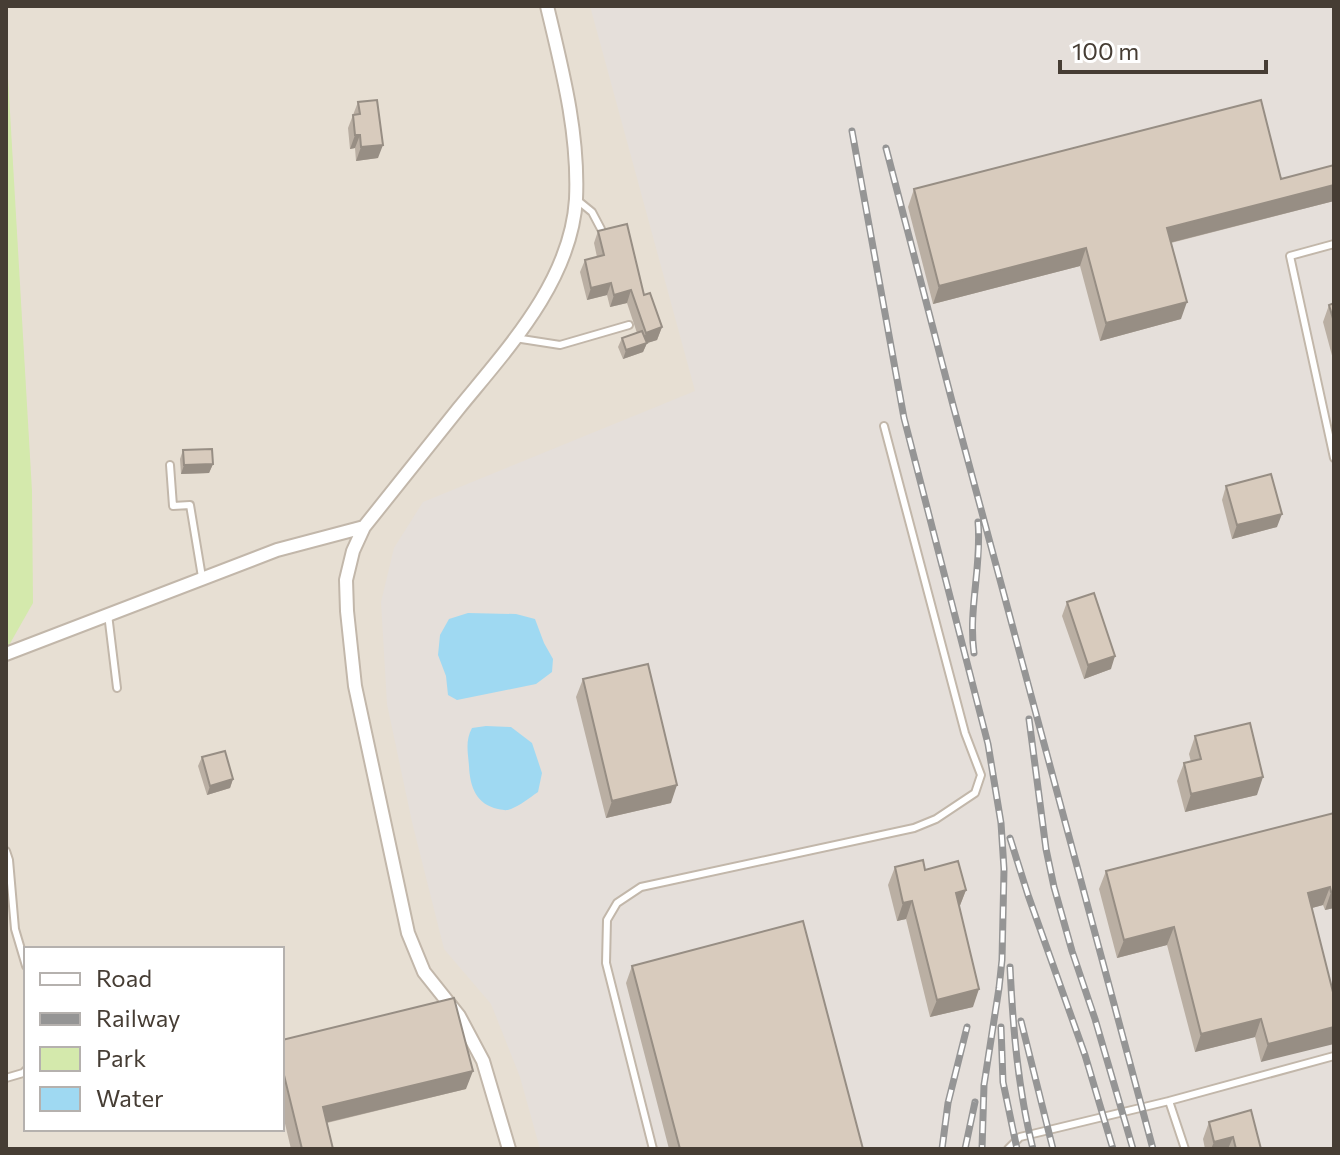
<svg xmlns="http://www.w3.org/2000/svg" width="1340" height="1155" font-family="Commissioner,sans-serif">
<rect width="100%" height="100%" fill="#f3ede5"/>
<path fill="#e7dfd3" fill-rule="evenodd" d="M6 6H1334V1149H6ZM26 949H282V1129H26Z"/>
<path fill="#e5dfda" d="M590 6H1334V1149H540L520 1077 491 1004 444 949 412 822 387 704 381 602 394 548 423 502 695 391Z"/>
<path fill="#d4e9ac" d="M6 43 32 491 33 603 8 647 6 648Z"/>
<path fill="#9fd9f2" d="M468 613 516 614 535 619 544 643 553 659 552 672 536 684 457 700 448 695 446 676 438 655 440 635 449 619Z
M486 726 511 727 532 743 542 773 538 792C529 798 521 805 511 809 505 811 505 810 498 809 476 804 470 787 469 766 468 752 465 741 472 728Z"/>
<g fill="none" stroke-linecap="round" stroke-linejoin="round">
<g stroke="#c2b7aa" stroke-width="10">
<path id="service" d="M576 199 592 212 601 229
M1334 244 1290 256 1334 458
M515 338 560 345 629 325
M170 465 173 506 190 505 202 577
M108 614 117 688
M6 851 9 860 15 929 26 966
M6 1078 23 1073 26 1070
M1169 1101 1185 1149
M653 1149 606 963 607 920 617 903 641 887 914 828 936 819 975 793 981 775 965 733 884 426
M1008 1149 1020 1137 1169 1101 1334 1056"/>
</g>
<g stroke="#c2b7aa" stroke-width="16">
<path id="minor" d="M6 654 277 550 364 527
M509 1149 483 1061 459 1016 424 972 408 933 355 686 347 611 346 580 353 551 364 527C395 488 427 448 459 408 508 348 571 281 576 199 579 133 562 69 547 6"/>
</g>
<use href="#service" stroke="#fff" stroke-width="6"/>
<use href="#minor" stroke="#fff" stroke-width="12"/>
<g stroke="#959595" stroke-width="7">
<path id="rail" d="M852 131 904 418 988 744 1001 823 1004 869 1002 960 999 988 984 1085 982 1149
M886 148 953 405 1153 1149
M974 653C968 609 982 566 978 522
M1029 719 1046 849 1054 887 1072 951 1095 1019 1133 1149
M1010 838 1028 895 1085 1055 1113 1149
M1010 967C1013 1029 1018 1089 1033 1149
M1021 1021 1053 1149
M1001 1027 1003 1082 1017 1149
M942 1149 948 1103 967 1027
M965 1149 975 1102"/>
</g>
<use href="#rail" stroke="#fff" stroke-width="4" stroke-dasharray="12" stroke-linecap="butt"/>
</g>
<path fill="#baafa3" d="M358 102 378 158 356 161 355 148 350 149 348 128Z
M1334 165V201L1171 243 1181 319 1100 341 1080 266 933 304 908 207 914 189 1281 179Z
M598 231 644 295 662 327 657 340 647 343 643 352 623 359 618 347 622 338 637 333 627 303 610 307 607 295 587 300 580 272 585 260 597 257 594 243Z
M1334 303V363L1323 322 1329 305Z
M183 450 213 464 209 473 181 474 180 459Z
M1226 486 1277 527 1232 539 1222 500Z
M1067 602 1111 669 1084 679 1062 616Z
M583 679 671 803 606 818 576 697Z
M1195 736 1257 795 1185 812 1177 781 1184 763 1191 762 1189 754Z
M202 757 233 779 230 788 207 795 198 766Z
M1334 813V908L1325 910 1323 905 1312 908 1334 996 1261 1062 1255 1037 1195 1052 1167 945 1117 958 1099 889 1106 871Z
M895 867 925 870 966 890 959 908 973 1007 930 1017 906 919 897 921 888 885Z
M632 966 863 1149H669L626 983Z
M282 1040 466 1089 327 1123 333 1149H291L282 1111Z
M1209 1122 1261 1149H1205L1203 1139Z"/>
<path fill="#978e84" d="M355 135H360L355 148 350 149Z
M383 145 378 158 356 161 361 147Z
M1334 185V201L1161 245 1167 228Z
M1086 248 1080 266 933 304 939 286Z
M611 283 607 295 587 300 591 288Z
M631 290 627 303 610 307 614 295Z
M1187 302 1181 319 1100 341 1106 323Z
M662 327 657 340 641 345 646 333Z
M647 343 643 352 623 359 626 350Z
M213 464 209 473 181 474 184 465Z
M1282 514 1277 527 1232 539 1237 525Z
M1115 656 1111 669 1084 679 1088 665Z
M1263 777 1257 795 1185 812 1191 794Z
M233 779 230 788 207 795 210 786Z
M677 785 671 803 606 818 612 801Z
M1330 887 1323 905 1301 911 1308 893Z
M966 890 959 908 956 893Z
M1334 891V908L1325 910 1331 892Z
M912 901 906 919 897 921 903 903Z
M1174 927 1167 945 1117 958 1124 940Z
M979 989 973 1007 930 1017 937 1000Z
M1261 1019 1255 1037 1195 1052 1201 1034Z
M1334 1027V1044L1261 1062 1268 1044Z
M473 1071 466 1089 316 1125 323 1107Z
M1233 1137 1228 1149H1211L1214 1142Z"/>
<path fill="#d8cbbd" stroke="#978e84" stroke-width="2" d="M377 100 383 145 361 147 360 135H355L353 115 360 114 358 102Z
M1261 100 1281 179 1334 165V185L1167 228 1187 302 1106 323 1086 248 939 286 914 189Z
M627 224 644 295 650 293 662 327 646 333 631 290 614 295 611 283 591 288 585 260 604 255 598 231Z
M1334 303V322L1329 305Z
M642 331 647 343 626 350 622 338Z
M212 449 213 464 184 465 183 450Z
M1271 474 1282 514 1237 525 1226 486Z
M1094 593 1115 656 1088 665 1067 602Z
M648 664 677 785 612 801 583 679Z
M1250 723 1263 777 1191 794 1184 763 1201 759 1195 736Z
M225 751 233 779 210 786 202 757Z
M1334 813V891L1331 892 1330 887 1308 893 1334 996V1027L1268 1044 1261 1019 1201 1034 1174 927 1124 940 1106 871Z
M923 860 925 870 958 861 966 890 956 893 979 989 937 1000 912 901 903 903 895 867Z
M803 921 863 1149H680L632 966Z
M454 998 473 1071 323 1107 333 1149H302L282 1067V1040Z
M1251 1110 1261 1149H1236L1233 1137 1214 1142 1209 1122Z"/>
<rect width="1340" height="1155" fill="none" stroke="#463d34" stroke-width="16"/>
<rect x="24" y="947" width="260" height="184" fill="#ffffff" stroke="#b5b1ae" stroke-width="2"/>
<rect x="40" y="973" width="40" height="12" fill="#ffffff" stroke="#b5b1ae" stroke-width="2"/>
<text x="96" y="987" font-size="24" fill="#463d34">Road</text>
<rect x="40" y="1013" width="40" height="12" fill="#959595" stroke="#b5b1ae" stroke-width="2"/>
<text x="96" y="1027" font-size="24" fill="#463d34">Railway</text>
<rect x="40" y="1047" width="40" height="24" fill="#d4e9ac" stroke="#b5b1ae" stroke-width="2"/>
<text x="96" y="1067" font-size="24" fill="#463d34">Park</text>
<rect x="40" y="1087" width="40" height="24" fill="#9fd9f2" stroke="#b5b1ae" stroke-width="2"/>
<text x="96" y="1107" font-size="24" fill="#463d34">Water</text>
<path d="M1060 60v12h206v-12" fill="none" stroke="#463d34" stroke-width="4"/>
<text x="1072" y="60" font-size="24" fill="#463d34" stroke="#ffffff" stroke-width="6" paint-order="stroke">100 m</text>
</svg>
